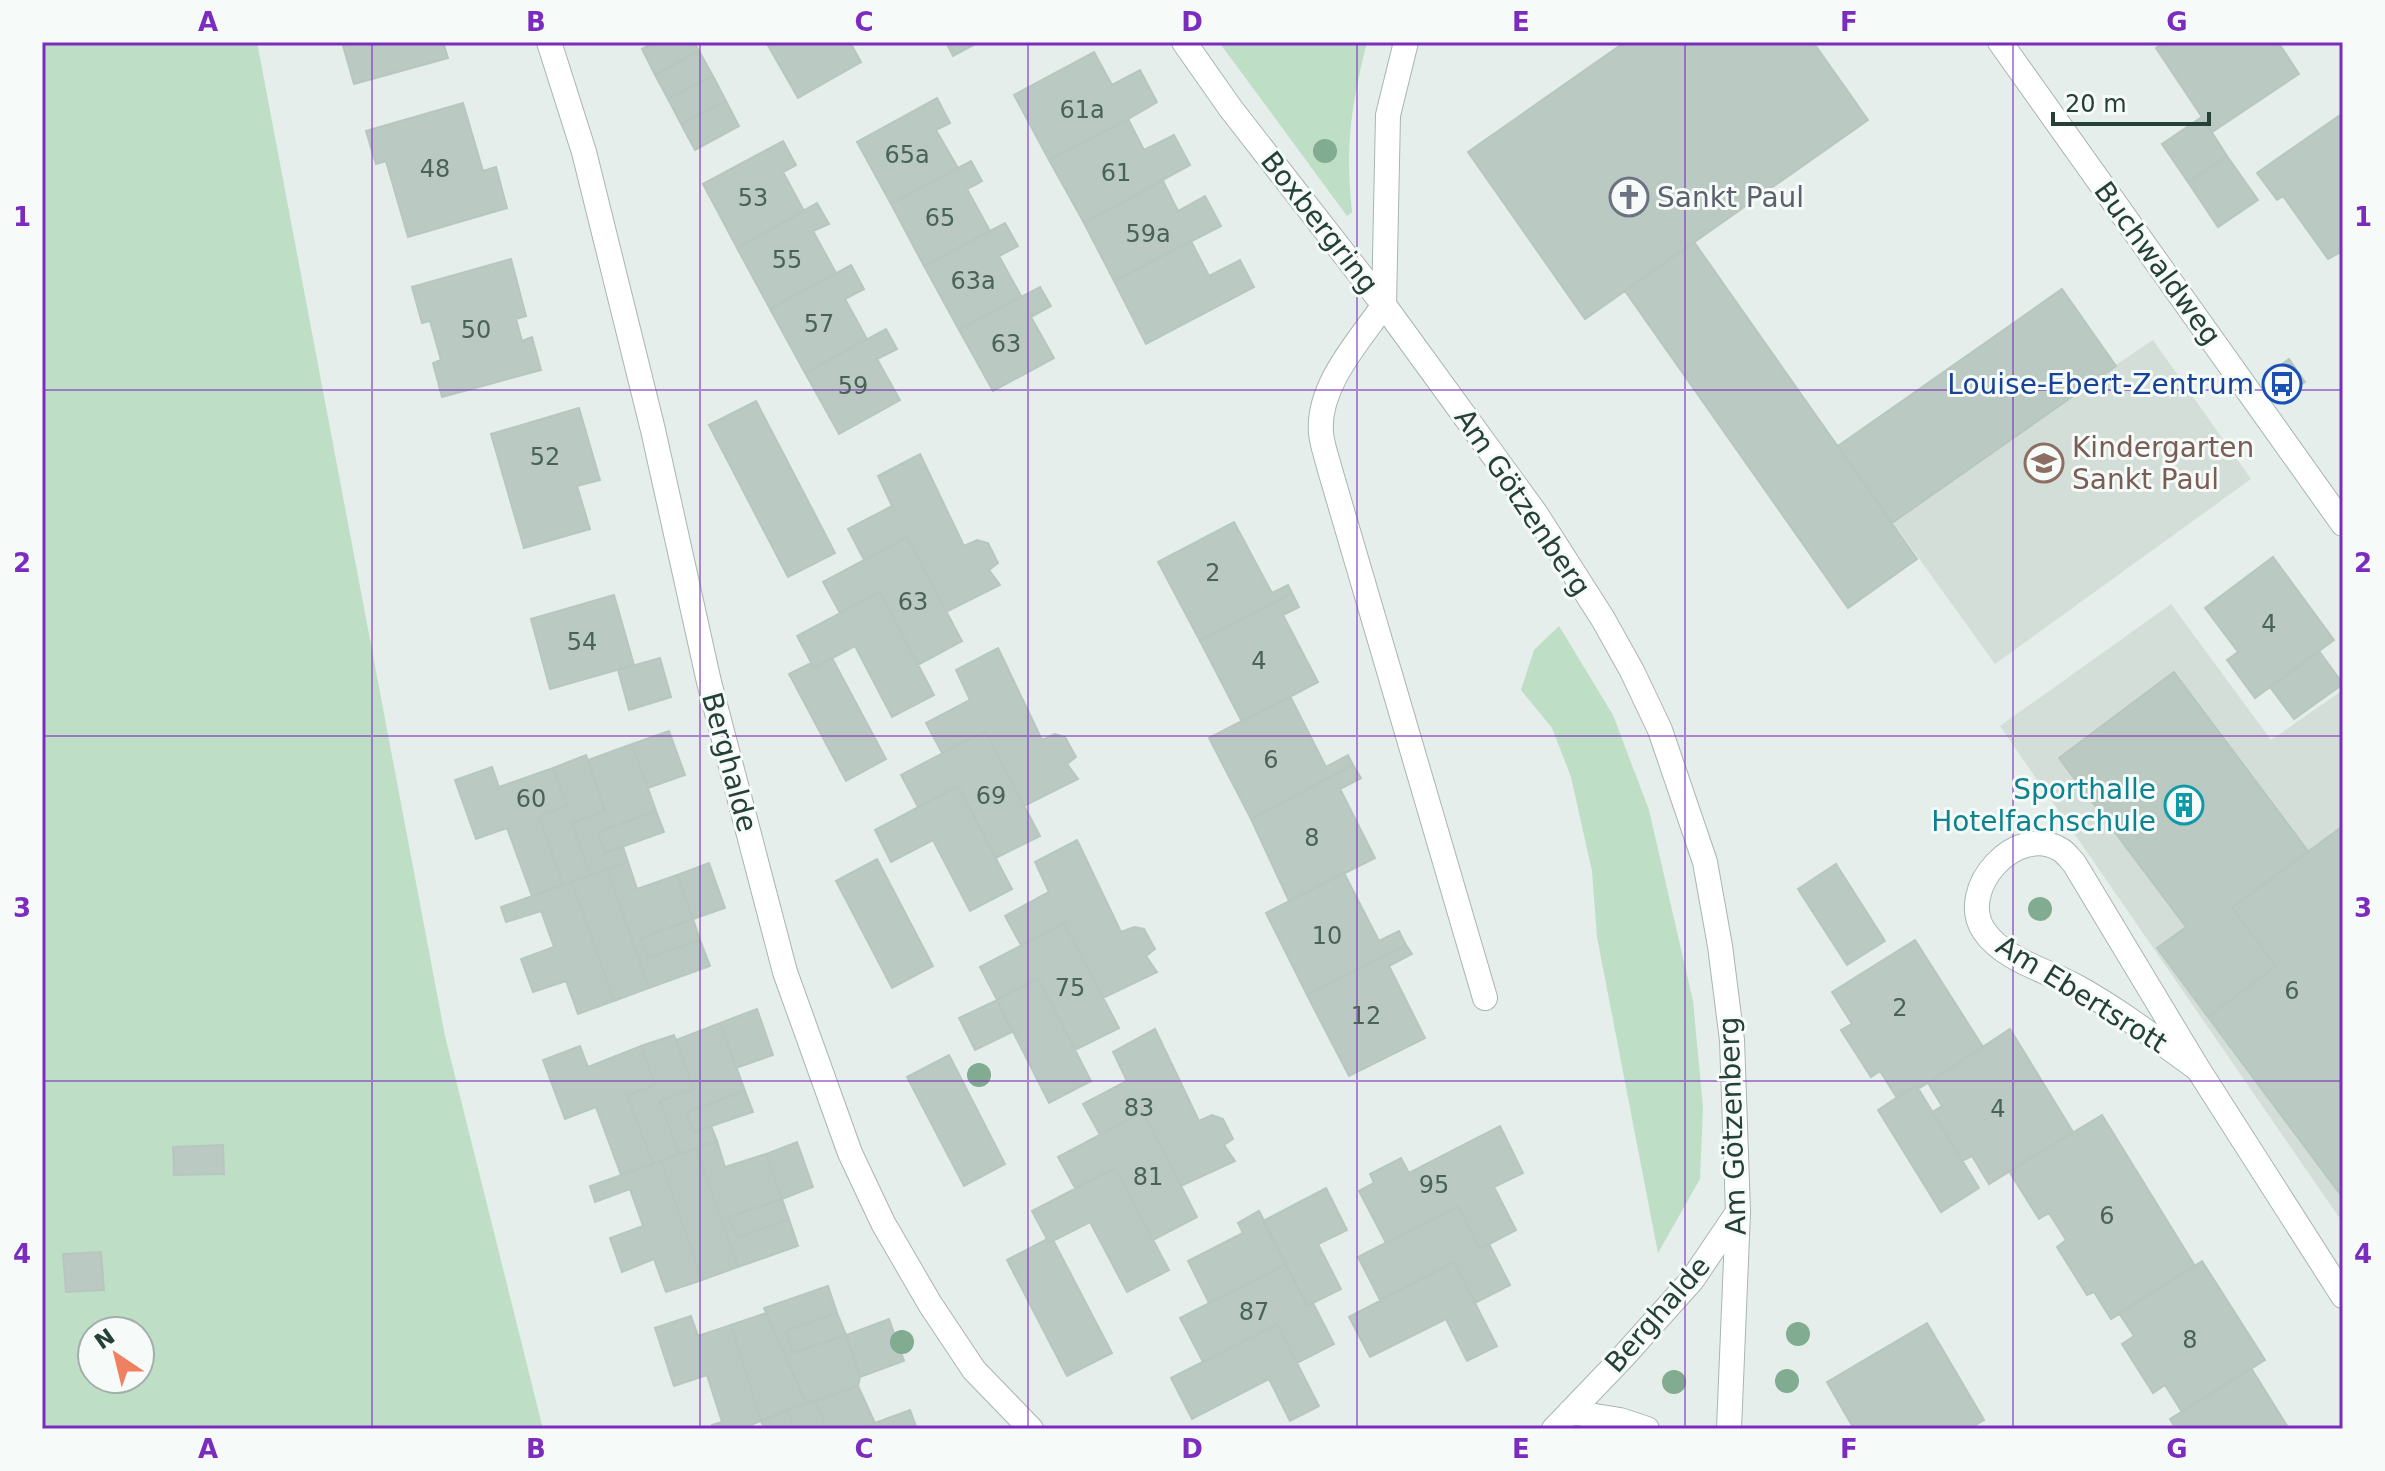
<svg xmlns="http://www.w3.org/2000/svg" width="2385" height="1471" font-family="'DejaVu Sans',sans-serif">
<rect width="100%" height="100%" fill="#e5eeea"/>
<path fill="#d3ded8" d="M2062 289 2116 365 2153 340 2251 479 1995 664 1838 446Z
M2171 604 2271 740 2343 690V1223L2000 726Z"/>
<path fill="#bedec6" fill-rule="evenodd" d="M42 42H257L445 1036 543 1429H42ZM92 1331H140V1379H92Z
M1219 42H1367C1351 106 1345 147 1352 212L1347 216Z
M1559 626 1613 715 1649 810 1693 1001 1703 1107 1700 1179 1658 1253 1597 937 1592 871 1571 777 1552 728 1521 690 1534 650Z"/>
<path fill="#bac9c2" stroke="#b7c7c0" stroke-width="2" d="M342 42H443L448 58 354 84Z
M655 42H694L699 51 655 75 642 49Z
M766 42H850L861 62 798 98Z
M946 42H979L953 56Z
M1625 42H1813L1868 120 1585 319 1468 152Z
M2165 42H2278L2299 74 2212 132 2156 48Z
M699 51 713 76 668 99 655 75Z
M1094 52 1112 85 1140 70 1157 102 1128 119 1049 160 1014 95Z
M713 76 726 101 681 124 668 99Z
M937 98 950 123 936 130 958 168 891 204 857 142Z
M726 101 739 126 695 150 681 124Z
M463 103 483 171 496 167 507 208 408 237 386 161 376 164 366 131Z
M2340 115 2343 119V251L2328 259 2283 196 2277 200 2257 173Z
M2202 117 2227 156 2188 182 2162 144Z
M1128 119 1144 150 1174 135 1190 165 1084 223 1049 160Z
M783 141 796 165 783 172 804 211 737 248 703 184Z
M2227 156 2258 200 2218 227 2188 182Z
M971 161 982 181 967 189 990 231 924 266 891 204Z
M1163 181 1178 211 1205 196 1221 226 1114 281 1084 223Z
M817 203 829 224 813 231 836 273 770 309 737 248Z
M1005 223 1018 246 999 256 1021 296 959 330 924 266Z
M1191 241 1209 276 1240 260 1254 287 1146 344 1114 281Z
M1694 242 1917 559 1848 608 1625 291Z
M511 259 526 316 516 319 522 341 532 337 541 370 442 397 433 363 441 360 430 321 422 323 412 287Z
M851 265 864 289 845 299 867 339 805 373 770 309Z
M1040 287 1051 306 1031 317 1054 358 993 391 959 330Z
M2062 289 2116 366 1892 523 1838 446Z
M886 329 897 349 877 359 900 400 839 434 805 373Z
M2289 359 2305 382 2293 390 2277 368Z
M756 401 835 553 788 577 709 425Z
M579 408 600 480 577 486 590 529 524 548 491 434Z
M920 454 964 546 977 540 988 543 998 563 989 570 1000 585 946 612 907 537 864 560 848 529 892 506 878 476Z
M1234 522 1272 593 1288 585 1292 593 1200 641 1158 562Z
M907 537 962 641 918 665 880 592 840 613 823 582Z
M2273 557 2334 640 2255 698 2227 660 2238 652 2205 608Z
M880 592 934 695 892 717 855 646 814 668 797 636Z
M1292 593 1299 607 1283 615 1318 682 1242 722 1200 641Z
M614 595 634 665 550 689 531 619Z
M998 648 1042 740 1055 734 1065 737 1076 757 1067 764 1078 779 1024 806 985 731 942 753 926 723 970 700 956 670Z
M2319 651 2343 684 2294 719 2270 687Z
M660 658 671 697 629 710 618 670Z
M832 658 886 759 846 781 789 674 811 663 814 668Z
M2174 672 2308 851 2232 908 2276 966 2208 1017 2157 948 2186 927 2059 758Z
M1290 696 1326 767 1348 755 1353 765 1251 819 1209 738Z
M669 731 685 775 648 788 632 744Z
M985 731 1040 836 996 858 958 786 918 807 901 775Z
M632 744 656 811 598 832 605 853 623 847 628 862 590 875 572 823 605 811 588 760Z
M586 755 605 811 572 823 590 875 563 885 539 816 567 806 553 768Z
M1353 765 1361 778 1340 789 1375 858 1289 901 1251 819Z
M492 767 499 787 553 768 567 806 539 816 563 885 532 896 507 828 476 839 455 780Z
M958 786 1012 889 970 911 933 840 891 862 875 830Z
M656 811 664 832 605 853 598 832Z
M2343 826V1198L2208 1017 2276 966 2232 908Z
M1077 840 1121 932 1134 927 1144 929 1155 949 1146 956 1157 972 1103 998 1064 923 1021 945 1005 916 1049 892 1035 862Z
M877 859 933 966 892 988 836 881Z
M628 862 637 889 677 875 693 919 641 938 648 958 700 940 710 966 649 988 607 869Z
M709 863 725 908 693 919 677 875Z
M1836 864 1885 941 1847 965 1798 889Z
M607 869 649 988 614 1001 572 882Z
M1344 873 1379 941 1399 931 1406 945 1307 995 1266 913Z
M572 882 614 1001 578 1014 566 981 533 992 521 959 554 947 541 911 506 922 501 907Z
M693 919 700 940 648 958 641 938Z
M1064 923 1119 1028 1075 1050 1038 978 997 1000 980 967Z
M1915 940 1983 1047 1918 1089 1916 1085 1897 1098 1880 1071 1871 1077 1841 1030 1852 1024 1832 992Z
M1406 945 1412 954 1389 966 1425 1038 1349 1076 1307 995Z
M1038 978 1091 1081 1049 1103 997 1000Z
M997 1000 1012 1032 975 1050 959 1018Z
M757 1009 773 1055 736 1068 720 1023Z
M720 1023 745 1091 686 1112 694 1132 711 1126 717 1141 679 1154 660 1101 694 1089 676 1040Z
M1155 1029 1199 1121 1212 1115 1223 1119 1233 1139 1224 1145 1235 1161 1181 1186 1143 1112 1100 1135 1083 1104 1127 1081 1113 1052Z
M2010 1029 2073 1132 1989 1184 1972 1156 1962 1161 1932 1112 1942 1106 1928 1083Z
M674 1035 694 1089 660 1101 679 1154 653 1164 627 1095 655 1085 641 1046Z
M580 1046 588 1067 641 1046 655 1085 627 1095 653 1164 621 1175 596 1107 565 1119 543 1060Z
M949 1055 1005 1164 964 1186 907 1077Z
M1916 1085 1979 1188 1941 1212 1878 1110Z
M745 1091 753 1112 694 1132 686 1112Z
M1143 1112 1197 1217 1153 1240 1115 1168 1075 1188 1058 1157Z
M2102 1115 2195 1266 2111 1319 2094 1292 2087 1295 2057 1247 2066 1240 2049 1213 2039 1219 2009 1171Z
M1500 1126 1523 1173 1494 1187 1516 1230 1480 1249 1458 1206 1386 1243 1359 1191 1374 1183 1370 1174 1401 1158 1409 1173Z
M717 1141 725 1167 766 1154 782 1199 729 1217 737 1238 789 1219 798 1246 738 1267 696 1148Z
M797 1142 813 1187 782 1199 766 1154Z
M223 1145 224 1174 174 1175 173 1147Z
M696 1148 738 1267 702 1280 661 1161Z
M661 1161 702 1280 666 1292 654 1259 622 1272 610 1238 643 1226 630 1189 595 1202 590 1186Z
M1115 1168 1169 1270 1127 1292 1090 1222 1049 1243 1032 1211Z
M1326 1188 1347 1230 1318 1244 1341 1289 1307 1306 1263 1221Z
M782 1199 789 1219 737 1238 729 1217Z
M1458 1206 1480 1249 1489 1244 1510 1285 1475 1303 1454 1262 1380 1300 1358 1257Z
M1259 1211 1286 1264 1209 1303 1188 1261 1243 1233 1238 1223Z
M1047 1239 1049 1243 1053 1240 1112 1353 1067 1376 1007 1260Z
M101 1252 104 1290 66 1292 63 1254Z
M2202 1261 2265 1360 2182 1412 2165 1385 2153 1393 2122 1344 2134 1336 2119 1313Z
M1454 1262 1497 1346 1467 1361 1446 1319 1370 1357 1349 1317Z
M1286 1264 1307 1306 1313 1303 1334 1344 1297 1363 1277 1324 1203 1362 1180 1318Z
M828 1286 837 1313 786 1331 793 1353 846 1335 860 1377 858 1386 806 1403 764 1308Z
M766 1313 806 1403 761 1421 731 1325Z
M837 1313 846 1335 793 1353 786 1331Z
M691 1316 698 1336 731 1325 761 1421 741 1429H713L712 1425 722 1422 707 1375 674 1386 655 1328Z
M889 1319 904 1361 860 1377 846 1335Z
M1927 1323 1984 1420 1969 1429H1854L1827 1382Z
M1277 1324 1319 1406 1290 1421 1269 1379 1192 1419 1171 1378Z
M2251 1368 2289 1429H2176L2170 1419Z
M858 1386 875 1423 857 1429H827L815 1402Z
M815 1402 827 1429H794L787 1409Z
M787 1409 794 1429H764L761 1421Z
M910 1410 917 1429H857L875 1423Z"/>
<g fill="none" stroke-linecap="round" stroke-linejoin="round">
<g stroke="#a7b6b1" stroke-width="26">
<path id="minor" d="M549 42 584 152 653 430 709 682 785 972 850 1153 883 1223 930 1304 974 1370 1031 1429
M1184 42 1231 109 1384 305 1536 514 1603 619 1632 671 1660 730 1705 862 1720 946 1732 1040 1738 1212 1729 1429
M2000 42 2343 524
M1384 305C1359 341 1317 386 1321 433 1322 445 1327 458 1330 470L1485 998
M1384 305 1388 115 1406 42
M2198 1069C2159 1041 2119 1010 2077 987 2047 970 2005 961 1984 931 1956 889 2017 822 2061 850 2066 853 2070 859 2074 863L2198 1069 2343 1296
M1570 1412 1620 1420 1647 1429
M1554 1429 1622 1358 1692 1280 1738 1212"/>
</g>
<use href="#minor" stroke="#fff" stroke-width="24"/>
</g>
<g fill="#81ac91">
<circle cx="1325" cy="151" r="12"/>
<circle cx="2040" cy="909" r="12"/>
<circle cx="979" cy="1075" r="12"/>
<circle cx="1798" cy="1334" r="12"/>
<circle cx="902" cy="1342" r="12"/>
<circle cx="1787" cy="1381" r="12"/>
<circle cx="1674" cy="1382" r="12"/>
</g>
<path fill="none" stroke="#7b2cbf" stroke-width="2" stroke-opacity="0.55" d="M372 42V1429M700 42V1429M1028 42V1429M1357 42V1429M1685 42V1429M2013 42V1429M42 390H2343M42 736H2343M42 1081H2343"/>
<defs>
<g id="church-ring" transform="scale(2)"><circle r="9.5" fill="#f6faf8" stroke="#6b7280" stroke-width="1.5"/><path d="M-1.2-6h2.4v3.5h3.3v2.4h-3.3V6h-2.4V-.1h-3.3v-2.4h3.3Z" fill="#6b7280"/></g>
<g id="bus-ring" transform="scale(2)"><circle r="9.5" fill="#f6faf8" stroke="#1a4fb4" stroke-width="1.5"/><path d="M-5-6H5V4H4V6H2V4H-2V6H-4V4H-5ZM-3.5-4V0h7V-4ZM-3.5 1.2v1.5H-2V1.2ZM2 1.2v1.5H3.5V1.2Z" fill="#1a4fb4"/></g>
<g id="school-ring" transform="scale(2)"><circle r="9.5" fill="#f6faf8" stroke="#8d6e63" stroke-width="1.5"/><path d="M0-5L7-2L0 1L-7-2ZM-4 1L0 2.5L4 1V4Q0 6-4 4Z" fill="#8d6e63"/></g>
<g id="building-ring" transform="scale(2)"><circle r="9.5" fill="#f6faf8" stroke="#0f9aa8" stroke-width="1.5"/><path d="M-4-6H4V6H1V3H-1V6H-4ZM-2.5-4.3h1.7v1.8h-1.7ZM.8-4.3h1.7v1.8H.8ZM-2.5-1h1.7V.8h-1.7ZM.8-1h1.7V.8H.8Z" fill="#0f9aa8"/></g>
</defs>
<g fill-rule="evenodd">
<use href="#church-ring" x="1629" y="197"/>
<use href="#bus-ring" x="2282" y="384"/>
<use href="#school-ring" x="2044" y="463"/>
<use href="#building-ring" x="2184" y="805"/>
</g>
<g text-anchor="middle" stroke-width="6" stroke-linejoin="round" paint-order="stroke">
<g font-size="24" fill="#4a625a">
<text x="1082" y="118">61a</text>
<text x="907" y="163">65a</text>
<text x="435" y="177">48</text>
<text x="1116" y="181">61</text>
<text x="753" y="206">53</text>
<text x="940" y="226">65</text>
<text x="1148" y="242">59a</text>
<text x="787" y="268">55</text>
<text x="973" y="289">63a</text>
<text x="819" y="332">57</text>
<text x="476" y="338">50</text>
<text x="1006" y="352">63</text>
<text x="853" y="394">59</text>
<text x="545" y="465">52</text>
<text x="1213" y="581">2</text>
<text x="913" y="610">63</text>
<text x="2269" y="632">4</text>
<text x="582" y="650">54</text>
<text x="1259" y="669">4</text>
<text x="1271" y="768">6</text>
<text x="991" y="804">69</text>
<text x="531" y="807">60</text>
<text x="1312" y="846">8</text>
<text x="1327" y="944">10</text>
<text x="1070" y="996">75</text>
<text x="2292" y="999">6</text>
<text x="1900" y="1016">2</text>
<text x="1366" y="1024">12</text>
<text x="1139" y="1116">83</text>
<text x="1998" y="1117">4</text>
<text x="1148" y="1185">81</text>
<text x="1434" y="1193">95</text>
<text x="2107" y="1224">6</text>
<text x="1254" y="1320">87</text>
<text x="2190" y="1348">8</text>
</g>
<g font-size="28" fill="#5b616d" stroke="#f6faf8" text-anchor="start">
<text x="1657" y="207">Sankt Paul</text>
</g>
<g font-size="28" fill="#244037" stroke="#f6faf8">
<text transform="translate(1320 222) rotate(52)" y="10">Boxbergring</text>
<text transform="translate(2158 263) rotate(54)" y="10">Buchwaldweg</text>
<text transform="translate(1523 502) rotate(56)" y="10">Am Götzenberg</text>
<text transform="translate(730 762) rotate(75)" y="10">Berghalde</text>
<text transform="translate(2082 994) rotate(32)" y="10">Am Ebertsrott</text>
<text transform="translate(1732 1126) rotate(-92)" y="10">Am Götzenberg</text>
<text transform="translate(1657 1314) rotate(-49)" y="10">Berghalde</text>
</g>
<g font-size="28" fill="#164399" stroke="#f6faf8" text-anchor="end">
<text x="2254" y="394">Louise-Ebert-Zentrum</text>
</g>
<g font-size="28" fill="#785e54" stroke="#f6faf8" text-anchor="start">
<text x="2072" y="457">Kindergarten<tspan x="2072" dy="32">Sankt Paul</tspan></text>
</g>
<g font-size="28" fill="#0d838f" stroke="#f6faf8" text-anchor="end">
<text x="2156" y="799">Sporthalle<tspan x="2156" dy="32">Hotelfachschule</tspan></text>
</g>
</g>
<rect width="2385" height="1471" fill="none" stroke="#f6faf8" stroke-width="88"/>
<g transform="translate(116 1355) rotate(325)"><circle r="38" fill="#f6faf8" stroke="#a2b0ab" stroke-width="2"/>
<path d="M0-6L14 30L0 20L-14 30Z" fill="#ef8061"/>
<text y="-12" font-size="22" font-weight="bold" text-anchor="middle" fill="#244037">N</text>
</g>
<path d="M2053 112v12h156v-12" fill="none" stroke="#244037" stroke-width="4"/>
<text x="2065" y="112" font-size="24" fill="#244037" stroke="#f6faf8" stroke-width="6" paint-order="stroke">20 m</text>
<rect x="44" y="44" width="2297" height="1383" fill="none" stroke="#7b2cbf" stroke-width="3"/>
<g font-size="26" text-anchor="middle" font-weight="bold" fill="#7b2cbf">
<text x="208" y="31">A</text>
<text x="536" y="31">B</text>
<text x="864" y="31">C</text>
<text x="1192" y="31">D</text>
<text x="1521" y="31">E</text>
<text x="1849" y="31">F</text>
<text x="2177" y="31">G</text>
<text x="22" y="226">1</text>
<text x="2363" y="226">1</text>
<text x="22" y="572">2</text>
<text x="2363" y="572">2</text>
<text x="22" y="917">3</text>
<text x="2363" y="917">3</text>
<text x="22" y="1263">4</text>
<text x="2363" y="1263">4</text>
<text x="208" y="1458">A</text>
<text x="536" y="1458">B</text>
<text x="864" y="1458">C</text>
<text x="1192" y="1458">D</text>
<text x="1521" y="1458">E</text>
<text x="1849" y="1458">F</text>
<text x="2177" y="1458">G</text>
</g>
</svg>
